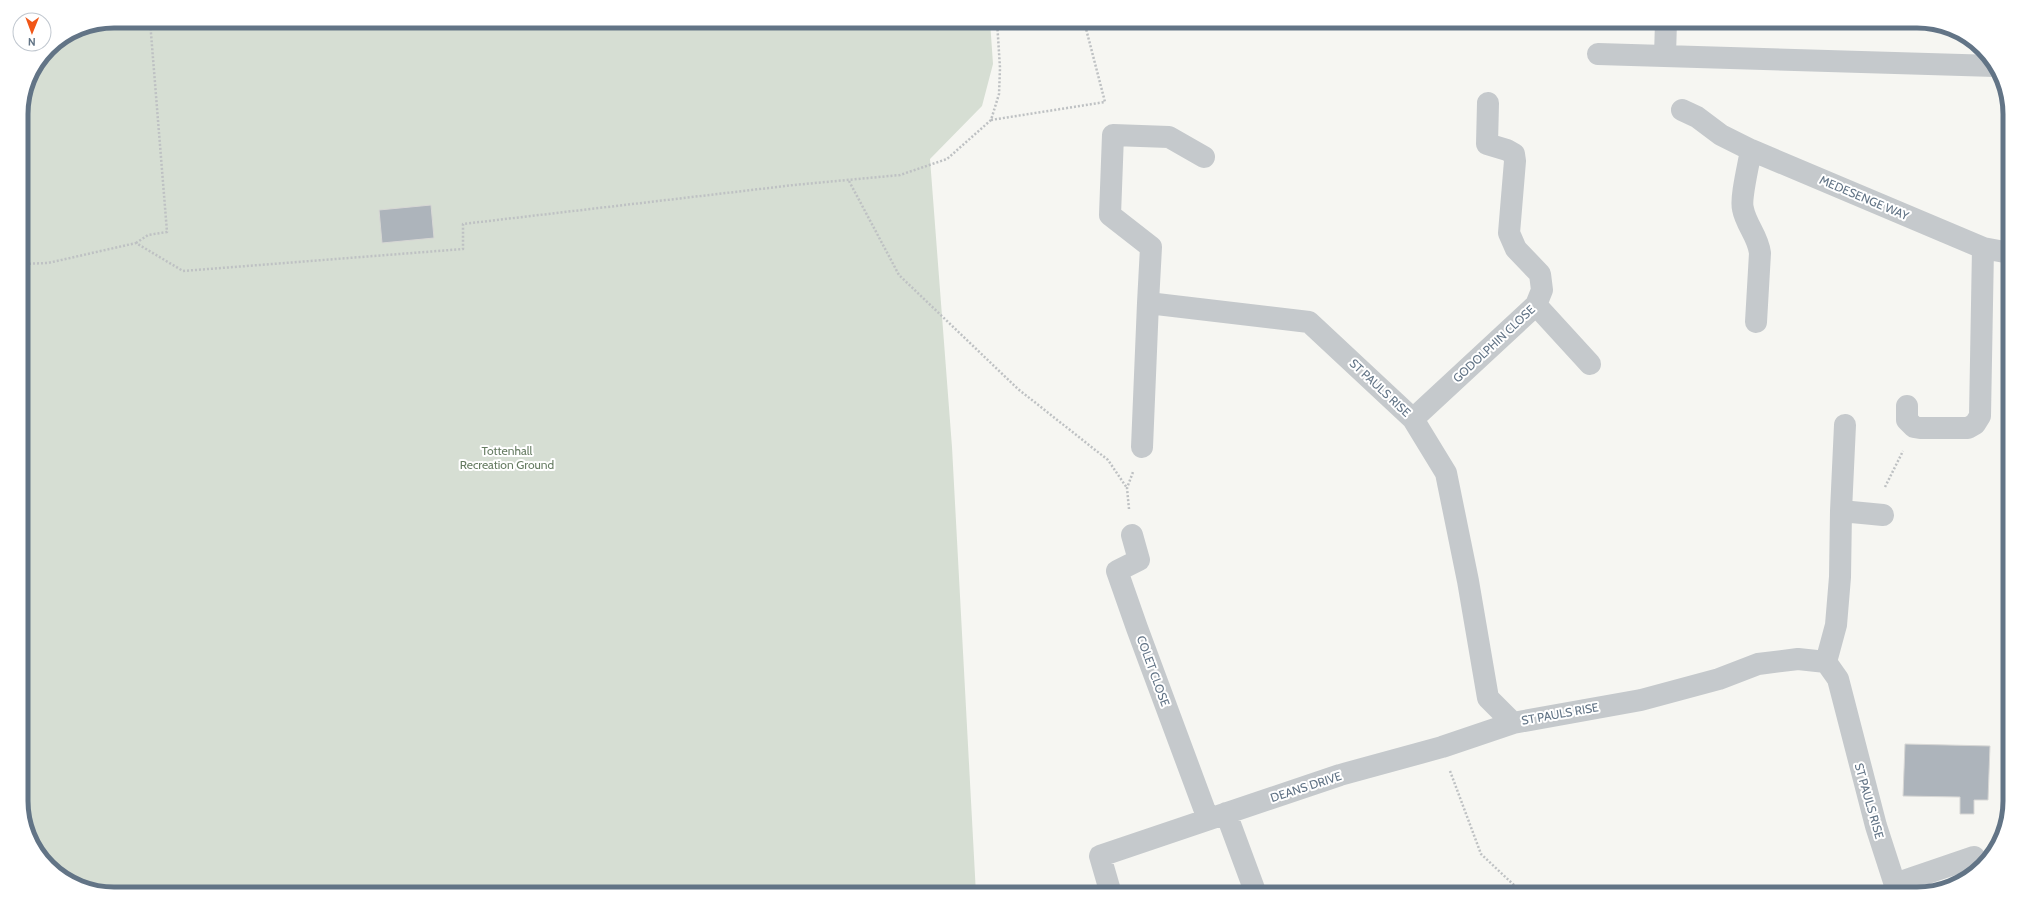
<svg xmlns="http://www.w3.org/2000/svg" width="2031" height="915" font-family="Cabin,sans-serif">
<rect width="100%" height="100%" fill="#f6f6f2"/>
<path fill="#d6ded3" d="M114 21H990L993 64 982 106 930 159 952 447 976 894H114L78 887 37 853 21 807V108L30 73 48 48 79 28Z"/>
<path fill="#adb4bb" stroke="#d7d7d5" d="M431 205 434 238 382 243 379 210Z
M1905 744 1990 746 1988 800H1974V814H1960V797L1903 796Z"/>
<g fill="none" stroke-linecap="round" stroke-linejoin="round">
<path stroke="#bec1c3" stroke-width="2.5" stroke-dasharray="2 2" stroke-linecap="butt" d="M70 33 169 21
M991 120 1105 102 1084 21
M849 181 899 275 1018 389 1108 460 1127 488
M136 243 148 235 167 232 150 21
M21 264 48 263 136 243 183 271 463 249V224L794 185 900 175 947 159 991 120 999 94 1000 68 997 21
M1885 487 1903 451
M1129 509 1127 488 1133 472
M1450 771 1481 854 1516 887 1518 894"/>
<path stroke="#c5c9cc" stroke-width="22" d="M1598 54 1995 66
M1665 56 1666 21
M1682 110 1697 117 1721 135 1751 150 1983 248 2010 253
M1751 150C1749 163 1740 199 1743 209 1746 225 1758 236 1760 253L1756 322
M1204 157 1169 137 1113 135 1110 215 1151 247 1148 303 1309 322 1413 419 1446 473 1468 581 1488 698 1513 723 1641 700 1719 679 1758 664 1798 659 1826 662 1838 679 1876 826 1898 894
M1536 305 1590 364
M1907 406V420L1914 427 1920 428H1968L1975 424 1980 416 1983 248
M1413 419 1536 305 1542 290 1540 274 1516 249 1509 233 1515 161 1514 154 1507 150 1487 144 1488 103
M1142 447 1148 303
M1841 511 1845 425
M1132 535 1139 560 1117 571 1137 628 1208 819
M1826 662 1836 625 1840 577 1841 511 1883 515
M1226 813 1256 894
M1895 884 1974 857
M1111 894 1100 856 1340 775 1442 747 1513 723"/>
</g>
<g text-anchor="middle" stroke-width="4" stroke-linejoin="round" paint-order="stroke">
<g font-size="12" fill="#627486" stroke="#fff">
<text transform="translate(1864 198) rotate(23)" y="4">MEDESENGE WAY</text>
<text transform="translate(1494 344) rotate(-43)" y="4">GODOLPHIN CLOSE</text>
<text transform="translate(1380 388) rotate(43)" y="4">ST PAULS RISE</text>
<text transform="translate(1153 671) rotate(70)" y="4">COLET CLOSE</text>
<text transform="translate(1560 714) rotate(-10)" y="4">ST PAULS RISE</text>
<text transform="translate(1306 787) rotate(-18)" y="4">DEANS DRIVE</text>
<text transform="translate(1869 801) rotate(74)" y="4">ST PAULS RISE</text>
</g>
<g font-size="12" fill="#667c62" stroke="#fff">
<text x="507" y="455">Tottenhall<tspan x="507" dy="14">Recreation Ground</tspan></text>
</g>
</g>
<path d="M0 0H2031V915H0ZM114 28H1917A86 86 0 0 1 2003 114V801A86 86 0 0 1 1917 887H114A86 86 0 0 1 28 801V114A86 86 0 0 1 114 28Z" fill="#fff" fill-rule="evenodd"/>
<path fill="none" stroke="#627486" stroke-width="5" d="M114 28H1917A86 86 0 0 1 2003 114V801A86 86 0 0 1 1917 887H114A86 86 0 0 1 28 801V114A86 86 0 0 1 114 28Z"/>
<g transform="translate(32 32) rotate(181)"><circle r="19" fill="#ffffff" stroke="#c0c7cf"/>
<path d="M0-3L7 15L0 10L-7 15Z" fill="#f15617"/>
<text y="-6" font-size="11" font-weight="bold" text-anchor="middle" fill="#627486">N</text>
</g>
</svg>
